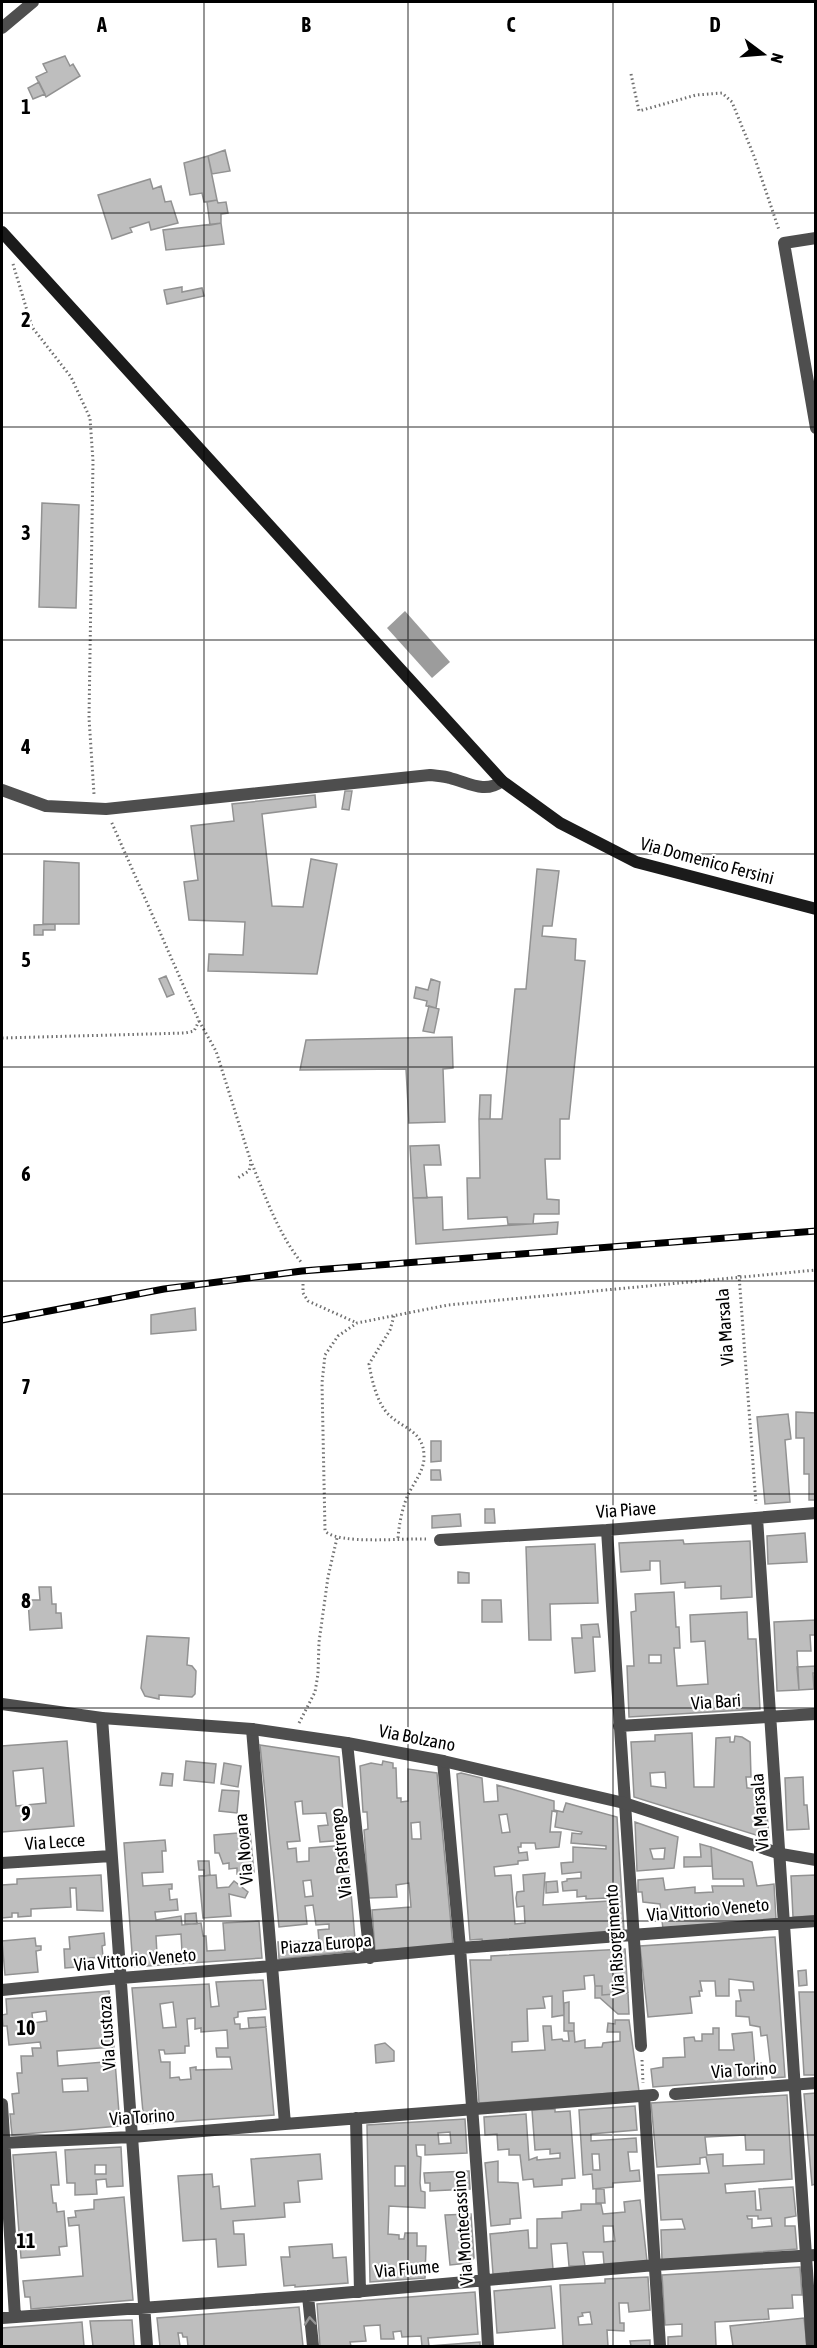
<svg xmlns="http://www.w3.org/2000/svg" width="817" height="2348" font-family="'Asap Condensed',sans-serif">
<rect width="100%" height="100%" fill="#fff"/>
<path fill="#9c9c9c" d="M405 611 450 662 432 678 387 628Z"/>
<path fill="#bebebe" stroke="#929292" stroke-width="1.5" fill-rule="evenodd" d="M65 56 70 66 73 64 80 76 46 97 36 77 47 72 43 64Z
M39 82 45 94 33 99 28 88Z
M225 150 230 171 212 174 208 156Z
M208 156 217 200 204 202 202 193 190 195 184 163Z
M150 179 153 189 161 186 165 202 171 201 178 223 151 230 149 222 130 228 132 232 112 239 98 195Z
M217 200 218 203 226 202 228 213 221 214V223L210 225 207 202Z
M221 223 224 244 166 250 163 230Z
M182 287V292L202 288 204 296 167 304 164 290Z
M42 503 79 505 76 608 39 607Z
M345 791H352L349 810 342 809Z
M315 795 316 807 262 814 272 906 303 907 311 859 337 864 317 974 208 971 209 954 243 955 245 922 189 920 184 882 198 880 191 826 234 821 232 804Z
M44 861 79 863V924H43Z
M537 869 559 871 552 926H543L542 936 576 939 575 960 585 961 569 1119H560V1159H545L547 1199 559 1200V1214H534L533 1224H508L507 1217 468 1219 467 1178H480L479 1119H502L515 989H526Z
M55 924V930H43V935H34V925Z
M166 976 174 994 167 997 159 979Z
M431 979 440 982 436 1008 426 1006 427 1001 414 998 416 987 428 990Z
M429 1006 439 1009 434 1033 423 1031Z
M452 1037 453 1068 443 1069 445 1122 409 1123 406 1069 300 1070 306 1040Z
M480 1095H491L490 1119H479Z
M439 1145 441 1165H424L427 1198H413L410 1146Z
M442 1197 443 1230 558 1222 557 1234 416 1244 413 1198Z
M195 1308 196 1330 151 1334V1315Z
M796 1412 816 1413V1500H809V1474H804V1438H796Z
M788 1414 791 1439 785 1440 790 1502 765 1504 757 1417Z
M431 1441H441V1461L431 1462Z
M431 1470H440L441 1480H431Z
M485 1509H494L495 1523H485Z
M460 1514 461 1526 432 1528V1516Z
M805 1533 807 1562 768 1564 767 1536Z
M683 1540 684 1544 750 1541 752 1597 721 1599V1586L685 1588V1582L661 1584 660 1561H650V1570L621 1572 619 1543Z
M595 1544 598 1603 550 1604 551 1640H529L526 1547Z
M458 1572 469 1573V1583H458Z
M39 1587H51L52 1604H56V1613H61L62 1628 30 1630 28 1600H40Z
M674 1592 676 1627H679L680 1648H674L677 1686 708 1684 705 1641 691 1642 690 1615 747 1612 748 1639H756L760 1709 629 1717 627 1666H634L631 1612 636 1611 635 1594ZM649 1655H661V1663H649Z
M482 1600H501L502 1622H482Z
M816 1620V1635H810L811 1651H797L799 1690 777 1691 774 1622Z
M598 1624 600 1637H593L595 1671 575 1673 572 1638H582L581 1625Z
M147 1636 189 1638 187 1665 192 1666 196 1671 195 1694 192 1697 159 1695V1699L145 1696 141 1688Z
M816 1666V1673H813L814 1689 799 1690 797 1667Z
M692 1733 694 1787H714L716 1738 730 1737V1742H734L735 1736 742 1737 750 1742 751 1777H746L747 1788H765L769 1839 634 1797 631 1742 655 1741V1735ZM665 1772 666 1788 651 1786 650 1773Z
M67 1741 74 1826 2 1832V1746ZM43 1768 46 1803 16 1806 13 1771Z
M260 1745 339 1757 345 1840 320 1842 318 1826 328 1825 326 1813 303 1814 302 1801 295 1802 300 1841 287 1842 288 1849 296 1848 297 1862 309 1861V1848L347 1845 356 1951 279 1959 278 1942 319 1941 318 1930 329 1929V1924L316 1925 313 1905 305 1906 307 1924 279 1927ZM311 1880 313 1896 305 1897 303 1881Z
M186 1761 216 1764 214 1783 184 1780Z
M383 1761 393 1763V1768H396L397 1798H401V1802L408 1801V1769L437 1773 453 1946 375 1950 372 1910 411 1907 409 1883 396 1885 397 1897 369 1898 364 1830 368 1829 367 1812H363L360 1766 371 1763 382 1765ZM420 1822 421 1839H412L411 1823Z
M224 1763 241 1766 238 1787 221 1784Z
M162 1773 173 1774 172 1786 160 1785Z
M461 1773 482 1778 484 1802 498 1801 497 1785 554 1801V1810L563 1812 566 1803 617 1817 624 1931 483 1944 482 1939 470 1940 457 1774ZM552 1811 557 1812 555 1827 582 1832 581 1834 572 1833 571 1843 606 1846V1849L573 1847V1862L561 1863 562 1874 581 1872V1878L567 1879V1881L562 1882 563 1891 577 1890V1897L586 1896V1899L608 1898 609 1901 543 1905 545 1873 523 1875 524 1891 517 1892 516 1898 517 1907 524 1906 525 1923 515 1924 511 1875 495 1876 494 1867 518 1864V1861L528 1860 527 1852 519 1853 518 1847H521V1843H535L536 1849 559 1847 561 1832H550ZM507 1814 510 1832 502 1833 499 1815Z
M803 1777 804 1805H807L809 1829 787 1830 785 1778Z
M222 1790 239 1791 237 1813 219 1811Z
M635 1822 678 1837 674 1868 637 1871ZM665 1848 664 1859H653L650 1849Z
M250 1832 254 1872 237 1874V1868L229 1869V1863L223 1864 219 1853H215L214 1835Z
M165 1840 166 1851H162L163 1872 142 1873 143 1886 172 1884V1889H169L170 1900 177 1899 178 1910 155 1912 156 1920 181 1916 182 1925 201 1923 203 1936H206L207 1951 225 1950 223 1923 259 1921 262 1958 133 1967 124 1843ZM181 1934 182 1952 157 1954 156 1936Z
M700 1844 711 1847 712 1866 684 1867V1857H701Z
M711 1847 752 1862 757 1886 774 1884 776 1919 663 1929 660 1904 643 1902 642 1892H638V1880L663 1878 665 1890 695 1887V1893L713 1892 712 1886H744L743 1879H713Z
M198 1861H209L210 1875 204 1876V1870H199Z
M101 1875 103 1911 77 1910 76 1888H70L71 1907 31 1909V1916L18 1917V1913H12V1917L2 1918V1885L17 1884V1879Z
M216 1875 217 1888 229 1887 234 1881 248 1892 245 1898 229 1894 231 1916 203 1918 199 1876Z
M816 1875V1916L793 1917 791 1876Z
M557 1881 558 1892 546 1893V1882Z
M196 1913 197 1924H185V1914Z
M104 1933 105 1945 102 1946 103 1957 90 1958 91 1966 65 1968 64 1949H70L69 1937Z
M775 1937 785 2077 772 2078 767 2035 761 2036 760 2027 750 2025 749 2017 736 2016V2001H741L739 1990H754L753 1982 729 1979V1996H716L715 1981H700L702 1991H699L700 1996 690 1997 692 2013 648 2017 640 1946Z
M35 1938 36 1946H41V1950L36 1951 38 1972 5 1975 2 1941Z
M625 1949 628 1993 602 1995V1986H595L594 1975 584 1976 585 1989 563 1991 564 2015 552 2017V1996L543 1997 545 2008 527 2009 528 2041 512 2042V2052L545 2050 543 2026H551L552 2040 562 2039 563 2041H569L568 2031H574L575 2042 585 2040V2048L602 2047 603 2043 620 2041V2032H607L608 2023 615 2024V2020H629L639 2091 479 2103 470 1960H491V1956Z
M806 1970 807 1985 799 1986 798 1971Z
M263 1980 266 2009 238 2012V2017L234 2018 235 2024H240V2029L266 2027 274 2115 144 2124 132 1988 209 1984 211 2007 219 2006 216 1982ZM173 2002 176 2027 163 2028 160 2004ZM195 2018V2029L201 2028V2032L227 2030 228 2048H216L217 2057H230L232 2069 196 2070V2067L190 2068 191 2079 180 2080 179 2077 170 2078V2062H161L159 2050H164L165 2054 185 2053V2046H189L187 2019Z
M595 1986H602V1995L628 1993 629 2014H618L600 1998H595Z
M109 1991 114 2047 57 2051 58 2066 115 2061 120 2126 12 2135 10 2114H14L12 2094 19 2093 17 2073H22L21 2056H33L32 2048H41L40 2042 9 2045 7 2026H3L2 2015 7 2014 6 1999ZM46 2011 47 2021 33 2023 32 2013ZM87 2078 88 2091 63 2092 62 2079Z
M799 1992H816V2075H804Z
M569 2002V2023H574V2031H564V2003Z
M265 2017 266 2027 249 2028 248 2018Z
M713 2028H719V2050H734L732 2034 752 2032 756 2079 653 2087 651 2069 663 2067V2058L685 2057 684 2038 694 2037 695 2041H702V2034H713Z
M385 2043 394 2051V2061L376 2063 375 2045Z
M761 2063 763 2079H756L755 2064Z
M816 2093V2184L812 2185 804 2094Z
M787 2095 792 2179 725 2184 726 2193 755 2191 756 2210H761L759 2189 793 2187 796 2216 785 2218V2226H795L797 2249 662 2260 661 2230 685 2229 682 2219 661 2220 658 2175 709 2173 706 2157 700 2158V2164L657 2167 651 2103ZM745 2135 746 2150H764V2164L723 2166V2154L707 2155 705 2137ZM747 2216H758V2219L771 2218 772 2226 752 2228V2219H748Z
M635 2106 637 2130 591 2134V2141L636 2138 637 2152H628L630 2171 639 2170 640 2181 613 2183V2187L593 2189 592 2174 583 2175 579 2110ZM592 2154H599L600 2170H593Z
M555 2109V2112L570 2111 575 2178 562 2179V2185L534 2187 533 2179 523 2180 520 2155H509V2149L498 2150 497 2134 485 2135 484 2117 526 2114 529 2160 537 2157V2160L560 2158V2153L550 2154V2149L535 2150 532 2110Z
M465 2119 467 2153 425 2155V2145H416L417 2156 421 2157 420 2183 421 2191 425 2192V2208L389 2206 388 2234 399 2235V2239H404L405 2233H417V2246H426L425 2278 370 2282 367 2125ZM450 2132 451 2143 439 2144 438 2133ZM395 2166H405V2186H395Z
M121 2147 123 2186 107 2187 106 2179 96 2180 97 2194 75 2195V2183H67L65 2150ZM95 2165H106V2174H95Z
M56 2152 59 2185H51L53 2203H56L57 2212 64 2211 67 2246 59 2247 60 2255 21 2258 13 2155Z
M320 2154 322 2179 298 2181 300 2202 284 2203 285 2217 233 2221 234 2234H244L246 2265 218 2267 216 2239 183 2241 178 2176 212 2174 213 2187 219 2186 221 2209 255 2206 251 2159Z
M498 2161V2182L518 2183 521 2218 510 2219V2224L491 2226 485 2163Z
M469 2171 470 2189 430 2191V2183H425L424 2173Z
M596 2189H604L605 2203H596Z
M124 2197 133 2300 31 2309 30 2297H25L23 2281 83 2276 79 2225 69 2226 68 2218 76 2217 75 2211 94 2209V2200Z
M640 2200 647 2261 604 2264 603 2252H583L585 2266H569L567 2243 551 2244 553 2269 493 2274 490 2234 528 2230 529 2248H537V2219L562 2218V2212L581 2210V2204H601L603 2214 625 2212 624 2202ZM603 2226H613L615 2241 604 2242Z
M471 2214 474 2258 469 2263 450 2265 445 2215Z
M332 2244 333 2258 346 2257 348 2283 295 2287V2285L284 2286 281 2257H290L289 2247Z
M800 2267 802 2295H792L793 2308 768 2309 769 2319 715 2322 716 2346H668V2337L682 2336V2324L665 2325 662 2275Z
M648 2277 650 2310 629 2312 628 2303H619L620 2323H624V2331L607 2330 608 2346H563L560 2285 605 2283V2279ZM590 2312 592 2324 579 2325 578 2317 583 2316 582 2313Z
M551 2286 555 2328 497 2333 494 2291Z
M475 2292 478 2334 428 2338 429 2346 480 2342V2346H422L421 2336 402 2337 401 2331 393 2332 394 2339H381L380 2325 364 2326 366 2341 350 2342 351 2346H320L317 2304Z
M299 2307 303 2346H188L187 2337H183L182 2333H178L180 2346H160L157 2318Z
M804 2318 807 2346H733L730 2326Z
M132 2320 134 2346H93L90 2321Z
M82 2322 84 2346H2V2328Z
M650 2340V2346H631L630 2341Z"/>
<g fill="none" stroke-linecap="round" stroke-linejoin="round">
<path stroke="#707070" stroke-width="3" stroke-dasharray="1.5 3" stroke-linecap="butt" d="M631 74 639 111 696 95 722 93 732 102 754 156 779 230
M13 264 32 327 71 377 90 418 93 461 89 718 94 794
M199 1021 216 1051 251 1162 249 1171 236 1179
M2 1038 185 1033 194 1031 199 1021 111 821
M252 1164C266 1198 278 1233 301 1262
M739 1275 756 1504
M303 1284V1293L308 1301 357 1323
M394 1316 390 1330 369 1364C372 1381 377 1403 389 1415 404 1429 423 1431 424 1455 425 1471 413 1483 407 1497 402 1510 399 1524 398 1538
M426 1539C403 1538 339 1545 325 1531L322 1383 325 1355 338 1336 357 1323 448 1305 816 1270
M299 1723 315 1692 318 1674 319 1642 328 1577 337 1538
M642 2060 643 2083"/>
<path stroke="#4e4e4e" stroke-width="12" d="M2 28 33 2
M816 238 784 243 816 428
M2 790 46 806 106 809 430 775C437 776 444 776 450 778 469 783 485 794 502 781
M757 1518 812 2346
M607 1530 641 2046
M440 1540 607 1530 816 1513
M102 1718 147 2346
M619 1726 816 1714
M347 1743 370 1958
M443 1761 460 1948 816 1921
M2 1863 111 1856
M2 1990 121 1978 272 1966 252 1729
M675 2094 816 2083
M644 2096 660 2346
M2 2104 15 2317
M356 2118 360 2292
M2 2143 132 2137 285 2124
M308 2296 313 2346
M2 2318 308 2296 655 2265 816 2255
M488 2346C481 2214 470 2081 460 1948L272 1966 285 2124 653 2095"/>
<path stroke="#4e4e4e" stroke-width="12" d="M2 1704 102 1718 252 1729 347 1743 443 1761 624 1803 781 1854 816 1860"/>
<path stroke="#1b1b1b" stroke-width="12" d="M2 232 502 781 560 823 636 862 816 909"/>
<g stroke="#000" stroke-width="7">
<path id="rail" d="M2 1320 164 1289 302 1271 816 1231"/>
</g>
<use href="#rail" stroke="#fff" stroke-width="4.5" stroke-dasharray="14" stroke-linecap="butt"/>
</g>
<defs><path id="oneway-chevron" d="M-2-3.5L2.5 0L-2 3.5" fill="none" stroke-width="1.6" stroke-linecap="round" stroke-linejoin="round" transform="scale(1.5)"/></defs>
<use stroke="#959595" href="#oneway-chevron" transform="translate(310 2321) rotate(-95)"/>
<path fill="none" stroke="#000" stroke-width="1.5" stroke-opacity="0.55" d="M204 2V2346M408 2V2346M613 2V2346M2 213H816M2 427H816M2 640H816M2 854H816M2 1067H816M2 1281H816M2 1494H816M2 1708H816M2 1921H816M2 2135H816"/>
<g text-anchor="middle" stroke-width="4.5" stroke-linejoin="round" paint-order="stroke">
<g font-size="18" fill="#000" stroke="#fff">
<text transform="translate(707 861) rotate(15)" y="6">Via Domenico Fersini</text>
<text transform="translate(725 1327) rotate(-94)" y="6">Via Marsala</text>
<text transform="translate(626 1510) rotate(-4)" y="6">Via Piave</text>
<text transform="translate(716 1702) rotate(-4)" y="6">Via Bari</text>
<text transform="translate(417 1738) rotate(11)" y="6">Via Bolzano</text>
<text transform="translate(760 1812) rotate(-94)" y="6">Via Marsala</text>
<text transform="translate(55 1842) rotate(-4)" y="6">Via Lecce</text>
<text transform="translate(244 1849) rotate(-95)" y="6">Via Novara</text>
<text transform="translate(341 1853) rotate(-96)" y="6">Via Pastrengo</text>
<text transform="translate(708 1910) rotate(-5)" y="6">Via Vittorio Veneto</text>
<text transform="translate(615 1940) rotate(-94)" y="6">Via Risorgimento</text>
<text transform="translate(326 1944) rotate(-5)" y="6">Piazza Europa</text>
<text transform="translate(135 1960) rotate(-5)" y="6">Via Vittorio Veneto</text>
<text transform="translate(107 2033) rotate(-94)" y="6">Via Custoza</text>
<text transform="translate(744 2070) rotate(-4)" y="6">Via Torino</text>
<text transform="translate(142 2117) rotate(-4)" y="6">Via Torino</text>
<text transform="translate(463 2228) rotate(-94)" y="6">Via Montecassino</text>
<text transform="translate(407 2269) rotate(-5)" y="6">Via Fiume</text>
</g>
</g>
<g font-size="20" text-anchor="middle" font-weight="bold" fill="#000" stroke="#fff" stroke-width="4.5" stroke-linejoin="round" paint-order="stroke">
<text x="102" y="32">A</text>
<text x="306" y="32">B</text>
<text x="511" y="32">C</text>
<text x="715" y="32">D</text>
<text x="26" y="114">1</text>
<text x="26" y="327">2</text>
<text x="26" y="540">3</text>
<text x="26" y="754">4</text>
<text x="26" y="967">5</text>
<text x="26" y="1181">6</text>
<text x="26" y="1394">7</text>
<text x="26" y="1608">8</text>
<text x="26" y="1821">9</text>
<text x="26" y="2035">10</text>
<text x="26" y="2248">11</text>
</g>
<rect width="817" height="2348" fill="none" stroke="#000000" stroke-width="6"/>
<g transform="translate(763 54) rotate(106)" stroke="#ffffff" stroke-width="4.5" paint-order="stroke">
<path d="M0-4.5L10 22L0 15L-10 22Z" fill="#000000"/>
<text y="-9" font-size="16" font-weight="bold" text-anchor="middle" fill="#000000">N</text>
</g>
</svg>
